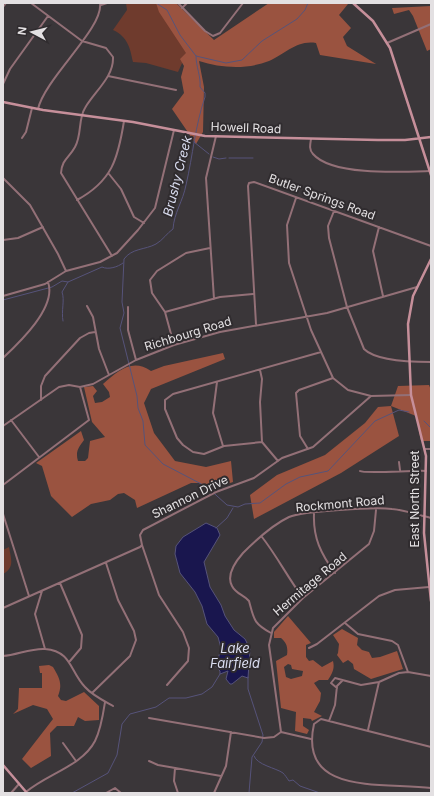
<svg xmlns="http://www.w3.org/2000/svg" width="434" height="796" font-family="Inter,sans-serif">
<rect width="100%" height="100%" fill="#3a3639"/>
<path fill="#6f3b2d" d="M126 3H156L189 48 178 72 146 63 133 62C130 48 128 37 113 30L127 10Z
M9 547C11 559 15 567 3 574V550Z"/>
<path fill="#9a5340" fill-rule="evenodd" d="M156 3H176L214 40 269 3H347L348 4 339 15 351 28 343 37 347 46 376 64 320 55 316 43C296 40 286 54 269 61 246 70 221 68 199 61L204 87 203 132 196 144 172 109 184 93 181 77 184 66 180 59 186 53 159 12Z
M431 6V49L427 51 413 16 409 10 394 14 392 8Z
M223 353 225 359 151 389 144 403 154 433 175 461 206 467 231 461 233 482 206 491 200 483H191L137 508 135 500 124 493 118 494 110 500 91 504 72 517 51 496 42 466 36 463 81 431 84 440C79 447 75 451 78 461H85L88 458 90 441 105 437 92 422 84 387 93 386 97 391 93 396 95 403 102 402 110 397 109 392 103 384C118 371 132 358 151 371L164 366Z
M429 385 431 390V441H421L416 416 391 406 399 436 341 473 254 519 250 495 277 475 325 455 365 423 378 407 391 406 398 386Z
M288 616 311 643 306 645V657L309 661 313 660 322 667 333 661C335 669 332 674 328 680H319L314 683 321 693 320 701 314 712 322 716 312 721 311 719 303 718V726L309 730 307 734 295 731 296 712 281 708 276 661 287 655C288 648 287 643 281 638H274V632ZM288 664 291 665 292 669 303 671 302 676 291 679 286 677 284 667Z
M342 629 358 638 357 645 362 650 369 652 372 658 380 657 397 651 403 669 371 679 354 669 353 664 348 660 343 663 337 655 338 653 339 644 333 635Z
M49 665 53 667C59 677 63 684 58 696L61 700 66 701 84 692 99 706V720L85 721 78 717 74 726H57L50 733 51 756 31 768 22 759 53 719 47 709 33 705 13 714 18 709 19 688H42V673H40L39 666Z"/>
<path fill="#19164e" stroke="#56537a" d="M206 523 217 528 220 535 204 562 210 587 221 605 225 616 234 630 245 639 250 649 248 678 242 676 232 684H230L226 679 228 671 220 674V671L216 667 221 648 218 637 207 624 202 606 195 592 180 573 175 554 176 546 183 537Z"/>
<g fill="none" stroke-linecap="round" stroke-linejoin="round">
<path stroke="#56537a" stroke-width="1" d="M156 3 167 10 180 35 196 56 226 63 242 60 262 41 297 19 305 10 308 3
M196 56C196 67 201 76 200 87L205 93V97C195 126 193 155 186 185 183 201 174 213 173 229 167 233 163 240 156 244 145 250 132 248 124 259L122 302 124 313 120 328 137 396 138 408 143 421 145 445 163 464 207 487 227 505 238 507 245 504 260 503 286 484 300 477 328 471 375 421 399 410 409 412
M194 142 209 154
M213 157 219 159 226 158
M229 158H253
M3 300 52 287 62 281 68 282 102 267C108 270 118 267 123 263
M63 321C61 311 65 300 62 292L68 282
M424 421 431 428
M216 528 227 518 233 508
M248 677V689L263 735 262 742 252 757 249 793
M254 756C257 765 276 768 283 773 285 775 287 778 289 781L293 780 300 786 320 793
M72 793 108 773 117 755 122 724 130 714 156 707 169 698H186L202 694 212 687 220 674"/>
<path stroke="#937077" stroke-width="2" d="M31 3 82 41 106 48 113 57C114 77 94 92 85 108 78 119 82 135 75 147 69 158 62 159 61 173L112 256
M178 3 205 31 213 36 220 33 243 3
M101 5 107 3
M3 7 6 3
M182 8 187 3
M387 43 431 24
M108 76 176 90
M3 84 10 69 48 16
M38 109C45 78 104 28 100 3
M22 138 26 132 32 108
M311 139C310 145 309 150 313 154 332 176 402 172 430 171
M109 174 121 189 134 217 144 223
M3 178 30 205 58 254 66 271
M296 198 287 225 289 263 311 330 333 378 348 390 371 396
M77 200C112 181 118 159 124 121
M334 211 328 226 329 238 347 307 364 349C376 361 415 362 431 362
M379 227 373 251 383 296
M3 240 18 238 43 227
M3 296 45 284 66 271 100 262 117 253 138 230 155 208 174 130
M214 299 206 178 216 136
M87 306 93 317 99 349 109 375
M128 307V330L136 360
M165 312 220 297 253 294
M256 324 248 186 249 183 254 182 431 246
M174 345 165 312 152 293 150 280 157 271 186 253 210 248
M3 358C20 342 57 307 48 282
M260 370 262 379 260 402 262 442 278 461
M217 382 213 413 223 446
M41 400V386L45 376 80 338 89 333 95 332
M11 420 39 457
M3 426 59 387 69 385 80 387 93 384 136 360 174 345 220 332 327 313 417 287
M262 442 224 446 204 454 193 452 183 445 177 438 165 409V400L173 394 321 352
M308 449 300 436 296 393 299 390 333 378
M425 449H431
M399 462 400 470
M360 471C364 474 416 470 426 471
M3 485 89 420 80 387
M3 514 29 596
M314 514C313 538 321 554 335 573
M262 537C277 556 288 578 303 598
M142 545 159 595 183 632 189 648 188 661 167 685
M60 583 82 635 81 648 70 661
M42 591 35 614 45 649
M3 608 140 547 142 545 140 535 143 530 216 492 254 478 282 458 313 447 371 396 411 395
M345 623 358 634 392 641 398 645 408 672
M271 633C253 623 254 619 249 601 244 595 236 594 232 586 226 575 236 561 243 553 256 540 272 525 289 517 303 511 375 507 392 509 405 510 418 515 431 518
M309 648 317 644 379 596 395 590 429 587
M3 656C17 655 31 648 45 649 72 651 70 672 85 687 92 695 104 701 113 706
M337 688 331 683 335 678 361 685 379 682 399 673 408 672 431 676
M92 693 130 656 136 640 134 631 118 600 106 563
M149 718 264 738 274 737 281 732
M329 721 335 705 337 686 342 681
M368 730 379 682
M281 732 269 645 273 628 303 598 369 544 374 531 376 510
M281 732 311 739
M63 743 76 761
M431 747 321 719 314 724C298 796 382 782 431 788
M149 761 158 765 221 776
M175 768 174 781 178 793
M26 792C47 774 82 766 95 741 101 729 103 715 105 702
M11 793 19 784
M106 793 115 788 121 793
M214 793 226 766 231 732"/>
<path stroke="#c68f9a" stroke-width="2.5" d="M353 3 373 21 390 48 431 175
M3 102 43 110 133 122 205 136 378 140H405L431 137
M431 259 413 296 408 324 411 395 426 456 424 533 431 601
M3 765 27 793"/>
</g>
<g text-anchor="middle" stroke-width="4" stroke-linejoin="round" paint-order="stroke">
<g font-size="12" fill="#e3e0e2" stroke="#302c2f">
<text transform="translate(246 128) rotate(2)" y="4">Howell Road</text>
<text transform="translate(322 197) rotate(20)" y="4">Butler Springs Road</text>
<text transform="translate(188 334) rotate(-17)" y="4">Richbourg Road</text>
<text transform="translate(190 497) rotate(-26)" y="4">Shannon Drive</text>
<text transform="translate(415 499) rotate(-90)" y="4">East North Street</text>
<text transform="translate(340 504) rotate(-5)" y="4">Rockmont Road</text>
<text transform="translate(310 584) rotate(-40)" y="4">Hermitage Road</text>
</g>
<g font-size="13" font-style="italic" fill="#daddf0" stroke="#302c2f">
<text transform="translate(177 176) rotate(-76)" y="5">Brushy Creek</text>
<text x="235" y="653">Lake<tspan x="235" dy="15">Fairfield</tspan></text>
</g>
</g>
<rect width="434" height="796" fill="none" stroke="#e3e0e2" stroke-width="8"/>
<g transform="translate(32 32) rotate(277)" stroke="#302c2f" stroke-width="3" paint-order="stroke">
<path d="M0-3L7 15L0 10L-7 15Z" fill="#e3e0e2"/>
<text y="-6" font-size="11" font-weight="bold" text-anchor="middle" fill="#e3e0e2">N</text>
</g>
</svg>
